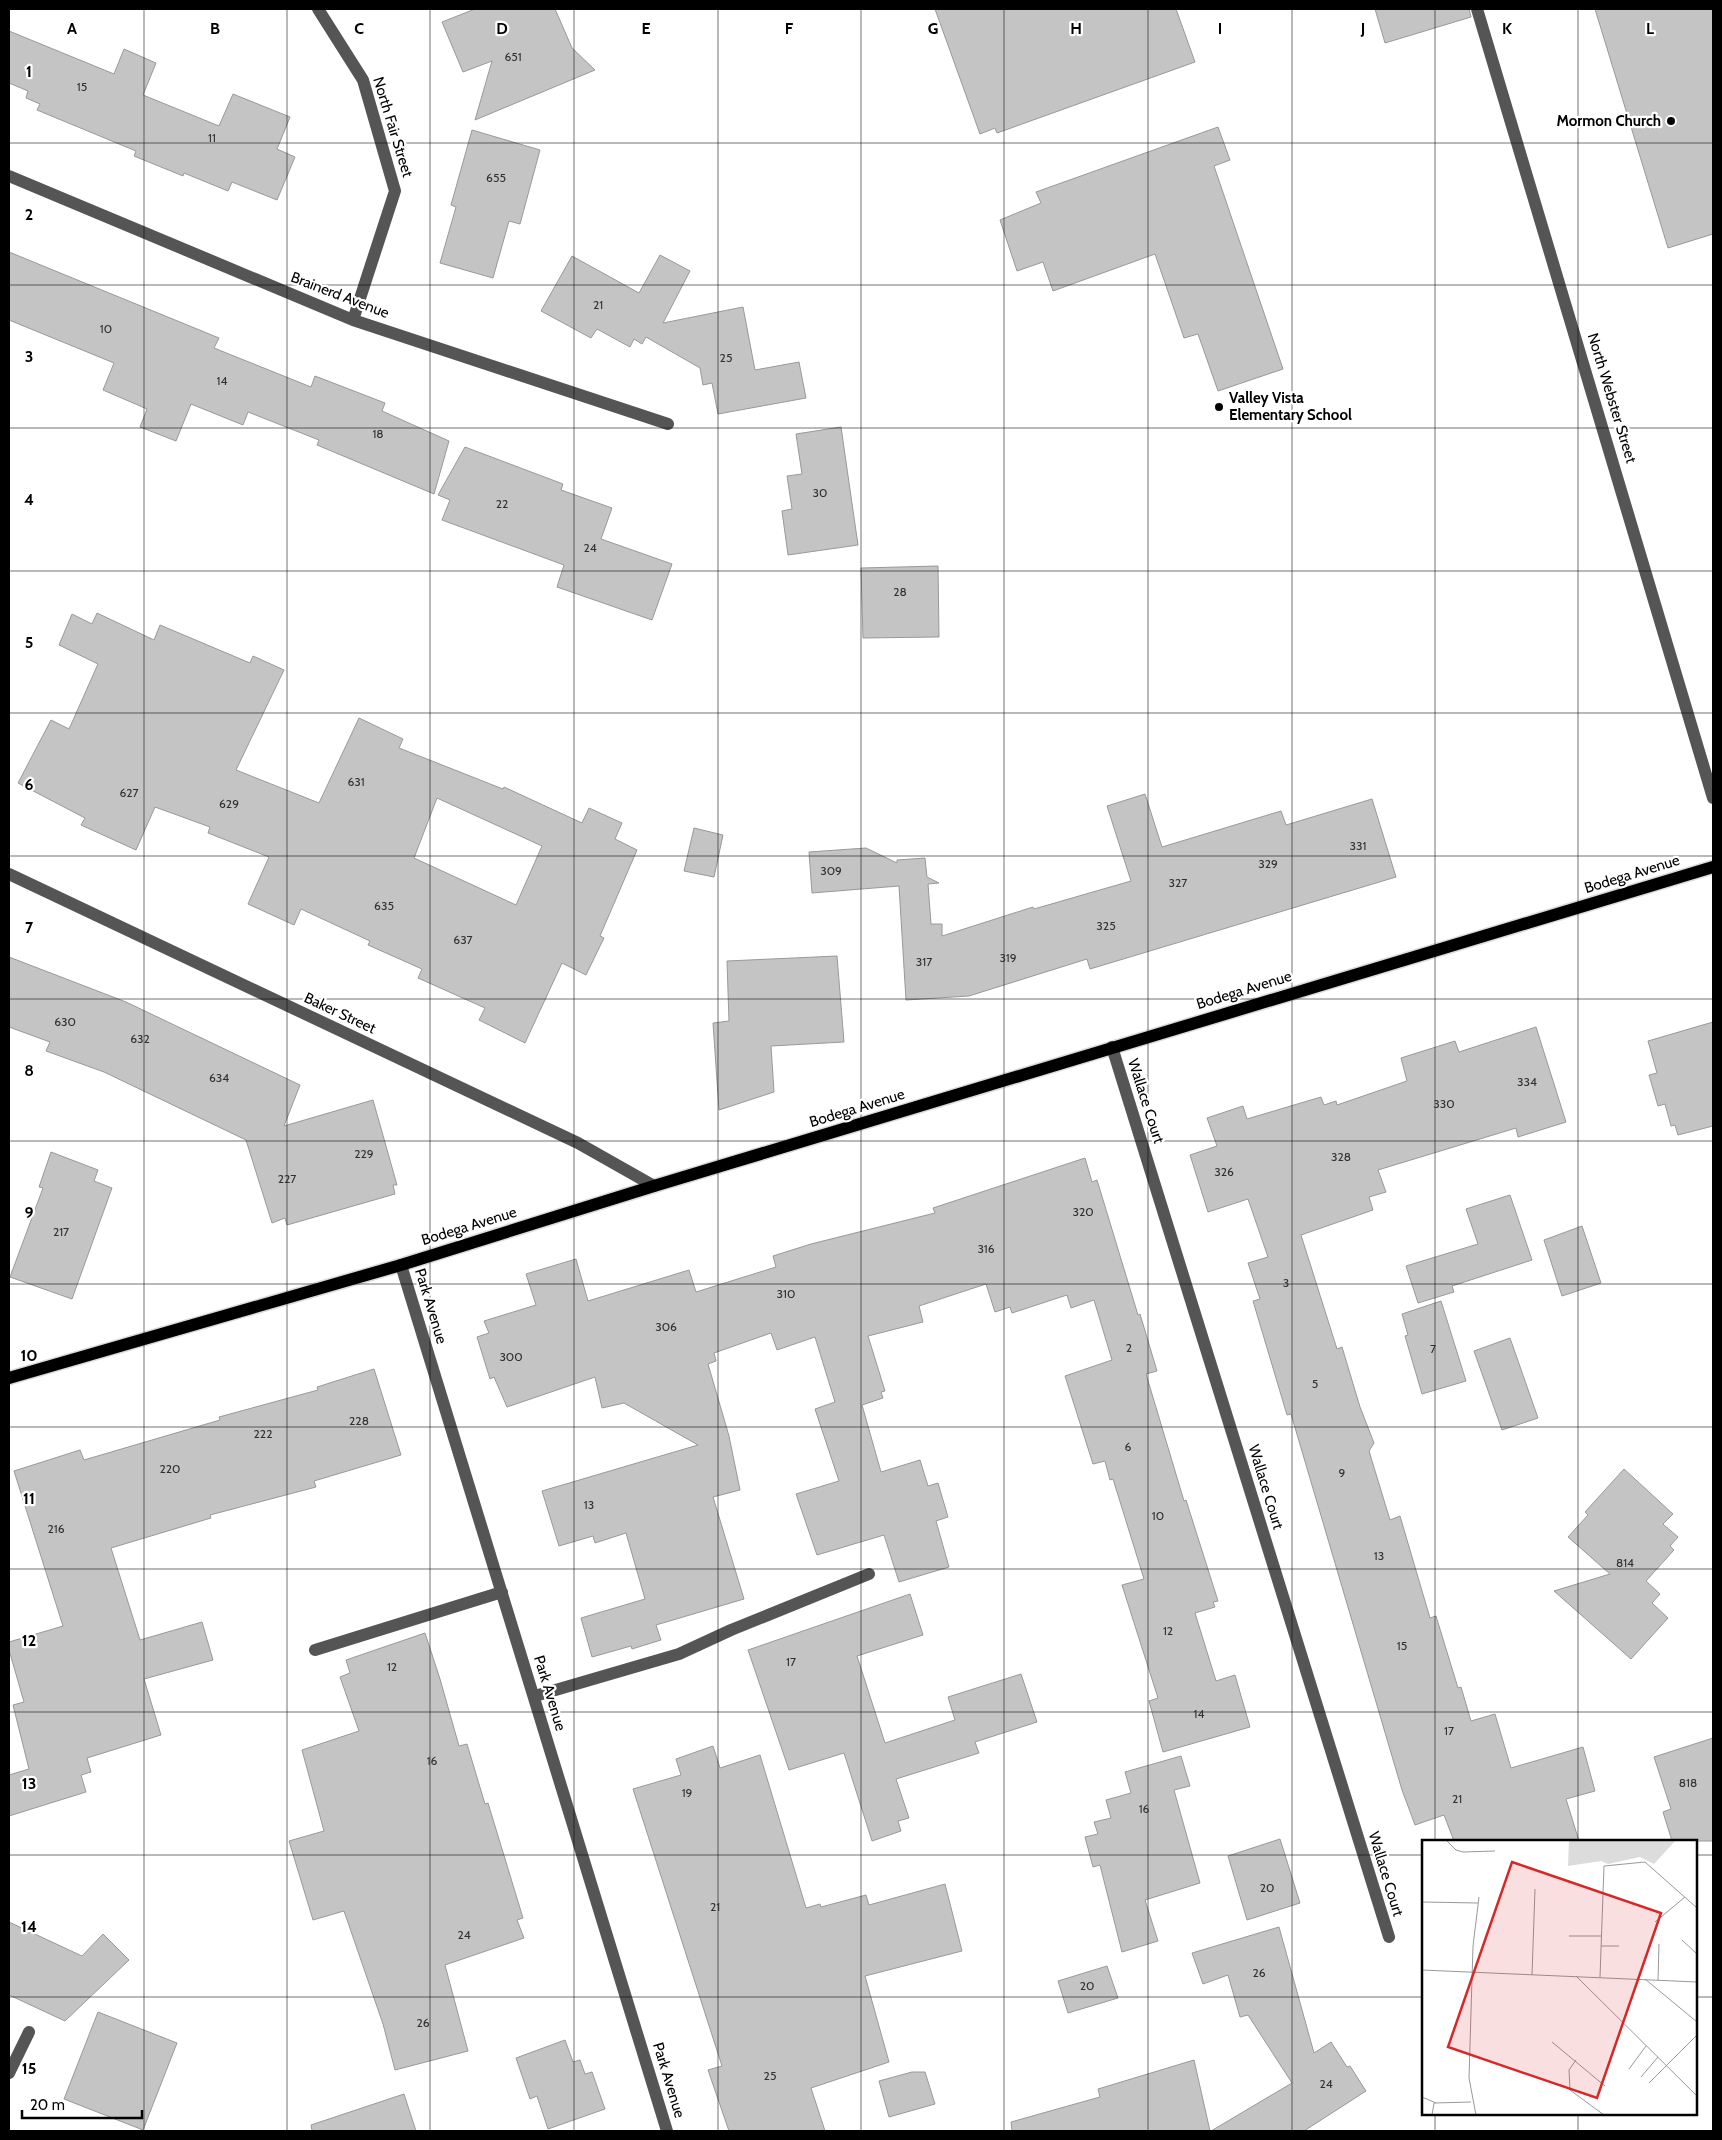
<svg xmlns="http://www.w3.org/2000/svg" width="1722" height="2140" font-family="Cabin,sans-serif">
<rect width="100%" height="100%" fill="#fff"/>
<path fill="#c4c4c4" stroke="#999" fill-rule="evenodd" d="M475 9H555L572 48 595 70 475 120 492 61 463 72 442 22Z
M935 9H1176L1195 62 997 133 995 128 980 134Z
M1375 9H1469L1471 17 1385 43Z
M1595 9H1713V234L1668 248Z
M9 31 114 74 124 49 156 63 143 95 219 126 233 94 290 117 277 149 295 157 277 200 232 182 228 191 184 173 183 176 134 156 136 151 37 110 40 104 26 98 28 91 9 83Z
M1218 127 1230 160 1214 166 1283 369 1218 391 1198 334 1184 338 1155 254 1053 291 1043 262 1017 271 1000 220 1041 203 1036 192Z
M472 130 540 150 520 224 509 221 493 278 440 263 456 207 451 205Z
M9 252 219 338 214 348 311 387 315 376 385 403 382 411 449 441 434 494 317 445 319 440 248 412 243 425 191 404 176 441 140 427 147 409 103 390 114 363 9 320Z
M660 255 690 271 663 323 743 307 755 370 799 362 806 398 718 414 712 383 703 385 700 368 646 337 642 344 634 339 630 347 597 329 591 338 541 311 572 256 639 293Z
M841 427 858 545 788 555 782 511 792 509 787 476 802 474 796 434Z
M465 447 563 484 561 490 612 508 601 539 672 564 652 620 557 587 564 565 442 520 450 500 438 495Z
M938 566 939 637 863 638 861 568Z
M97 613 154 640 160 625 250 663 253 656 284 670 236 770 319 803 359 718 403 739 399 748 503 789 504 787 582 823 589 808 622 823 615 839 637 850 600 936 604 938 586 975 562 963 525 1043 479 1020 485 1008 418 978 422 969 368 945 370 941 301 909 294 925 248 904 269 857 208 833 210 827 155 807 136 850 81 825 85 818 18 783 51 720 69 729 98 664 59 645 72 614 92 624ZM437 798 542 846 516 905 414 858Z
M1145 794 1162 847 1281 811 1286 825 1372 799 1396 877 1090 969 1087 959 969 996 906 1000 899 886 812 893 809 852 866 848 897 863V860L925 858 927 877 939 883 928 884 931 924H942V936L1033 907 1034 909 1131 881 1107 806Z
M694 828 723 835 714 877 684 871Z
M837 956 844 1042 771 1046 774 1092 719 1110 713 1023 729 1021 727 961Z
M9 957 126 1002 300 1085 284 1126 373 1100 397 1185H393L395 1194 287 1225 285 1218 272 1223 246 1140 104 1072 46 1051 50 1042 9 1027Z
M1713 1022V1126L1678 1135 1675 1125 1671 1126 1665 1104 1658 1106 1649 1075 1657 1073 1648 1041Z
M1536 1027 1566 1122 1518 1137 1516 1128 1378 1170 1386 1192 1369 1197 1373 1210 1301 1235 1337 1349 1342 1347 1360 1407 1374 1443 1369 1451 1390 1520 1400 1516 1430 1618 1436 1616 1458 1688 1461 1687 1471 1721 1495 1714 1511 1768 1583 1747 1595 1791 1566 1799 1579 1841H1454L1444 1815 1415 1825 1402 1790 1291 1414 1287 1415 1253 1301 1260 1299 1248 1263 1268 1257 1248 1199 1208 1212 1190 1155 1217 1146 1207 1118 1243 1106 1247 1119 1321 1097 1324 1105 1336 1101 1337 1105 1407 1081 1401 1058 1455 1041 1459 1052Z
M51 1152 98 1170 94 1181 112 1188 72 1299 10 1277 43 1188 39 1187Z
M1085 1158 1092 1182 1097 1180 1138 1315 1140 1314 1157 1371 1146 1374 1184 1501 1186 1500 1218 1601 1213 1602 1215 1607 1195 1613 1216 1681 1235 1675 1250 1727 1163 1752 1149 1701 1158 1698 1122 1585 1144 1579 1113 1479 1110 1480 1105 1461 1093 1464 1065 1376 1112 1360 1094 1300 1071 1308 1067 1295 1012 1313 1010 1307 995 1312 986 1284 919 1306 923 1322 868 1336 885 1391 881 1392 883 1398 862 1405 881 1472 920 1460 928 1486 938 1483 948 1517 936 1521 949 1567 899 1582 884 1535 817 1555 796 1494 839 1481 815 1409 835 1402 815 1337 777 1350 771 1333 714 1353 716 1361 708 1364 729 1436 740 1490 713 1497 744 1599 656 1625 661 1640 632 1649 631 1646 592 1657 581 1618 645 1599 626 1533 595 1543 593 1536 559 1546 542 1491 698 1445 624 1403 602 1408 595 1377 507 1407 494 1377 490 1379 477 1337 489 1333 484 1321 536 1305 526 1274 576 1259 588 1301 689 1270 696 1292 776 1267 773 1256 811 1244 935 1213 933 1208Z
M1510 1195 1532 1260 1452 1286 1454 1292 1418 1303 1406 1266 1478 1244 1466 1209Z
M1582 1226 1601 1283 1562 1296 1544 1240Z
M1441 1301 1466 1381 1422 1394 1405 1336 1408 1335 1402 1314Z
M1510 1338 1538 1418 1502 1430 1474 1351Z
M374 1369 401 1455 314 1481 316 1487 210 1515 211 1518 111 1548 140 1640 202 1622 213 1660 144 1679 161 1735 87 1758 91 1772 81 1775 86 1792 9 1816V1775L29 1769 13 1705 24 1702 9 1650V1642L63 1626 14 1471 80 1450 84 1460 220 1420 219 1417 318 1390 317 1387Z
M1624 1469 1673 1514 1663 1524 1678 1537 1670 1546 1674 1550 1646 1581 1660 1594 1652 1603 1668 1618 1631 1659 1554 1591 1610 1574 1568 1537 1588 1515 1585 1512Z
M910 1594 923 1635 857 1656 885 1743 955 1720 948 1697 1021 1674 1037 1722 975 1742 979 1753 896 1779 909 1818 898 1821 901 1831 872 1841 844 1753 789 1770 748 1650Z
M425 1633 440 1679 459 1746 467 1744 485 1804 488 1803 523 1918 517 1920 524 1938 445 1965 468 2051 395 2070 383 2024 344 1911 313 1920 289 1841 324 1831 302 1750 359 1731 340 1677 350 1673 346 1660Z
M1713 1738V1841H1672L1663 1812 1671 1809 1654 1757Z
M713 1746 720 1768 760 1755 806 1908 820 1904 821 1907 866 1895 869 1905 945 1884 962 1951 865 1976 889 2062 811 2088 825 2131H729L708 2070 722 2066 633 1789 681 1775 676 1759Z
M1181 1756 1190 1786 1174 1790 1200 1883 1145 1900 1158 1941 1122 1952 1100 1865 1093 1867 1085 1837 1098 1834 1094 1822 1111 1818 1106 1800 1131 1793 1125 1772Z
M1280 1839 1300 1903 1247 1920 1228 1856Z
M9 1922 82 1956 103 1934 129 1960 65 2021 9 1995Z
M1279 1927 1314 2053 1331 2042 1347 2067 1350 2066 1366 2091 1304 2131H1211L1292 2083 1248 2015 1240 2017 1228 1975 1203 1984 1192 1953Z
M1107 1966 1118 1998 1068 2013 1058 1981Z
M98 2012 177 2043 143 2130 64 2099Z
M565 2040 573 2062 580 2060 585 2074 592 2072 605 2109 548 2129 537 2096 530 2099 516 2058Z
M1194 2060 1210 2131H1012L1011 2122 1100 2097 1098 2089Z
M912 2072H925L935 2104 889 2117 879 2081Z
M404 2094 416 2131H312L311 2125Z"/>
<g fill="none" stroke-linecap="round" stroke-linejoin="round">
<g stroke="#dbdbdb" stroke-width="15">
<path id="major" d="M9 1378 401 1265 654 1186 1713 867"/>
</g>
<path stroke="#555" stroke-width="12" d="M318 9 363 80 395 191 353 320
M1477 9 1713 798
M9 176 353 320 668 424
M9 874 578 1143 654 1186
M1112 1047 1389 1937
M401 1265 667 2131
M315 1650 502 1592
M535 1696 679 1654 731 1630 869 1574
M9 2073 29 2032"/>
<use href="#major" stroke="#000" stroke-width="12"/>
</g>
<path fill="none" stroke="#000" stroke-width="1" stroke-opacity="0.55" d="M144 9V2131M287 9V2131M430 9V2131M574 9V2131M718 9V2131M861 9V2131M1004 9V2131M1148 9V2131M1292 9V2131M1435 9V1841M1578 9V1841M9 143H1713M9 285H1713M9 428H1713M9 571H1713M9 713H1713M9 856H1713M9 999H1713M9 1141H1713M9 1284H1713M9 1427H1713M9 1569H1713M9 1712H1713M9 1855H1423M1696 1855H1713M9 1997H1423M1696 1997H1713M1435 2114V2131M1578 2114V2131"/>
<g fill="#000" stroke="#fff" stroke-width="2">
<circle cx="1671" cy="121" r="5"/>
<circle cx="1219" cy="407" r="5"/>
</g>
<g text-anchor="middle" stroke-width="4.5" stroke-linejoin="round" paint-order="stroke">
<g font-size="12" fill="#313131">
<text x="513" y="61">651</text>
<text x="82" y="91">15</text>
<text x="212" y="142">11</text>
<text x="496" y="182">655</text>
<text x="598" y="309">21</text>
<text x="106" y="333">10</text>
<text x="726" y="362">25</text>
<text x="222" y="385">14</text>
<text x="378" y="438">18</text>
<text x="820" y="497">30</text>
<text x="502" y="508">22</text>
<text x="590" y="552">24</text>
<text x="900" y="596">28</text>
<text x="356" y="786">631</text>
<text x="129" y="797">627</text>
<text x="229" y="808">629</text>
<text x="1358" y="850">331</text>
<text x="1268" y="868">329</text>
<text x="831" y="875">309</text>
<text x="1178" y="887">327</text>
<text x="384" y="910">635</text>
<text x="1106" y="930">325</text>
<text x="463" y="944">637</text>
<text x="1008" y="962">319</text>
<text x="924" y="966">317</text>
<text x="65" y="1026">630</text>
<text x="140" y="1043">632</text>
<text x="219" y="1082">634</text>
<text x="1527" y="1086">334</text>
<text x="1444" y="1108">330</text>
<text x="364" y="1158">229</text>
<text x="1341" y="1161">328</text>
<text x="1224" y="1176">326</text>
<text x="287" y="1183">227</text>
<text x="1083" y="1216">320</text>
<text x="61" y="1236">217</text>
<text x="986" y="1253">316</text>
<text x="1286" y="1287">3</text>
<text x="786" y="1298">310</text>
<text x="666" y="1331">306</text>
<text x="1129" y="1352">2</text>
<text x="1433" y="1353">7</text>
<text x="511" y="1361">300</text>
<text x="1315" y="1388">5</text>
<text x="359" y="1425">228</text>
<text x="263" y="1438">222</text>
<text x="1128" y="1451">6</text>
<text x="170" y="1473">220</text>
<text x="1342" y="1477">9</text>
<text x="589" y="1509">13</text>
<text x="1158" y="1520">10</text>
<text x="56" y="1533">216</text>
<text x="1379" y="1560">13</text>
<text x="1625" y="1567">814</text>
<text x="1168" y="1635">12</text>
<text x="1402" y="1650">15</text>
<text x="791" y="1666">17</text>
<text x="392" y="1671">12</text>
<text x="1199" y="1718">14</text>
<text x="1449" y="1735">17</text>
<text x="432" y="1765">16</text>
<text x="1688" y="1787">818</text>
<text x="687" y="1797">19</text>
<text x="1457" y="1803">21</text>
<text x="1144" y="1813">16</text>
<text x="1267" y="1892">20</text>
<text x="715" y="1911">21</text>
<text x="464" y="1939">24</text>
<text x="1259" y="1977">26</text>
<text x="1087" y="1990">20</text>
<text x="423" y="2027">26</text>
<text x="770" y="2080">25</text>
<text x="1326" y="2088">24</text>
</g>
<g font-size="15" font-weight="bold" fill="#000" stroke="#fff" text-anchor="end">
<text x="1661" y="126">Mormon Church</text>
<text x="1229" y="403" text-anchor="start">Valley Vista<tspan x="1229" dy="17">Elementary School</tspan></text>
</g>
<g font-size="15" fill="#000" stroke="#fff">
<text transform="translate(393 127) rotate(73)" y="5">North Fair Street</text>
<text transform="translate(340 295) rotate(21)" y="5">Brainerd Avenue</text>
<text transform="translate(1612 398) rotate(73)" y="5">North Webster Street</text>
<text transform="translate(1632 874) rotate(-17)" y="5">Bodega Avenue</text>
<text transform="translate(1244 990) rotate(-17)" y="5">Bodega Avenue</text>
<text transform="translate(340 1013) rotate(25)" y="5">Baker Street</text>
<text transform="translate(1146 1101) rotate(72)" y="5">Wallace Court</text>
<text transform="translate(857 1108) rotate(-17)" y="5">Bodega Avenue</text>
<text transform="translate(469 1226) rotate(-17)" y="5">Bodega Avenue</text>
<text transform="translate(431 1306) rotate(73)" y="5">Park Avenue</text>
<text transform="translate(1266 1487) rotate(73)" y="5">Wallace Court</text>
<text transform="translate(550 1693) rotate(73)" y="5">Park Avenue</text>
<text transform="translate(1386 1874) rotate(73)" y="5">Wallace Court</text>
<text transform="translate(669 2080) rotate(73)" y="5">Park Avenue</text>
</g>
</g>
<g transform="translate(1422 1840)">
<rect width="275" height="275" fill="#fff"/>
<path d="M147 0H254L232 24 218 17 186 24 179 21 146 26Z" fill="#dcdcdc"/>
<path fill="none" stroke="#999" stroke-width="1" d="M24 0 34 10 41 12 73 11M0 62 56 63M233 82 263 57M147 96H179M260 100 275 114M179 106H197M0 130 275 142M110 135 113 49M154 136 275 256M178 137 182 26 223 22 275 68M223 139 275 182M236 140 237 104M130 202 183 246M154 220 147 230 148 250 182 275M207 229 224 206M219 237 236 217M227 243 275 195M0 257 14 263M10 275 12 263 49 262M54 275 47 238 51 106 57 57"/>
<path fill="#d62828" fill-opacity="0.15" stroke="#d62828" stroke-width="2.5" d="M90 22 239 73 175 258 26 207Z"/>
<rect width="275" height="275" fill="none" stroke="#000" stroke-width="2.5"/>
</g>
<g font-size="16" text-anchor="middle" font-weight="bold" fill="#000" stroke="#fff" stroke-width="4.5" stroke-linejoin="round" paint-order="stroke">
<text x="72" y="34">A</text>
<text x="215" y="34">B</text>
<text x="359" y="34">C</text>
<text x="502" y="34">D</text>
<text x="646" y="34">E</text>
<text x="789" y="34">F</text>
<text x="933" y="34">G</text>
<text x="1076" y="34">H</text>
<text x="1220" y="34">I</text>
<text x="1363" y="34">J</text>
<text x="1507" y="34">K</text>
<text x="1650" y="34">L</text>
<text x="29" y="77">1</text>
<text x="29" y="220">2</text>
<text x="29" y="362">3</text>
<text x="29" y="505">4</text>
<text x="29" y="648">5</text>
<text x="29" y="790">6</text>
<text x="29" y="933">7</text>
<text x="29" y="1076">8</text>
<text x="29" y="1218">9</text>
<text x="29" y="1361">10</text>
<text x="29" y="1504">11</text>
<text x="29" y="1646">12</text>
<text x="29" y="1789">13</text>
<text x="29" y="1932">14</text>
<text x="29" y="2074">15</text>
</g>
<rect width="1722" height="2140" fill="none" stroke="#000000" stroke-width="20"/>
<path d="M22 2110v8h120v-8" fill="none" stroke="#000000" stroke-width="2.5"/>
<text x="30" y="2110" font-size="15" fill="#000000" stroke="#ffffff" stroke-width="4" paint-order="stroke">20 m</text>
</svg>
